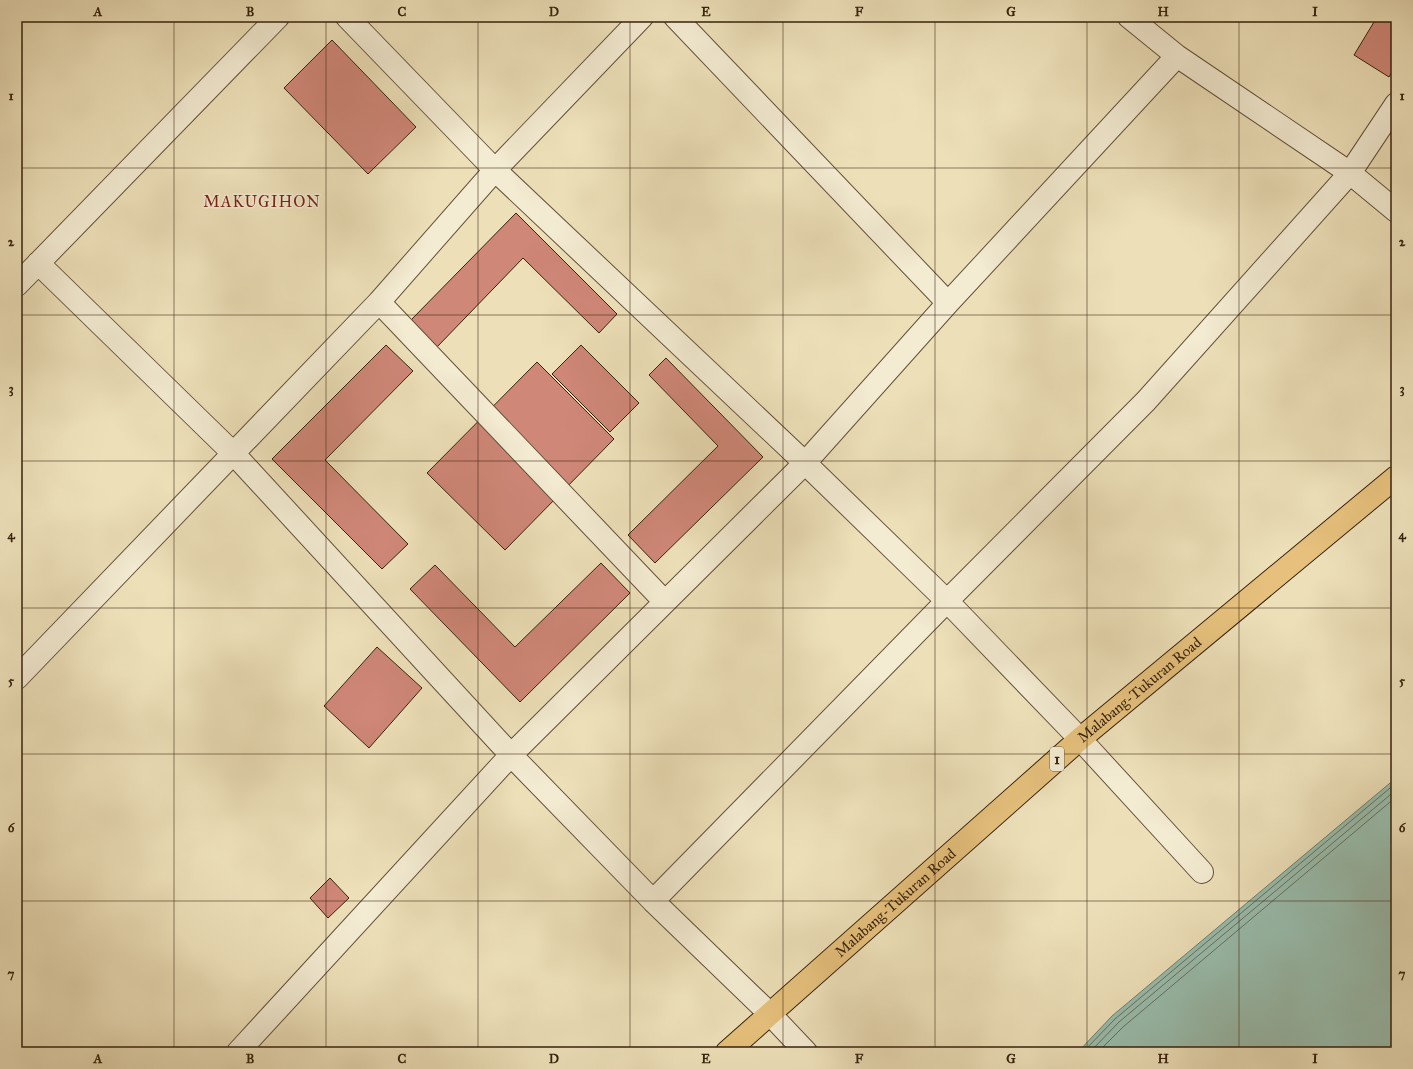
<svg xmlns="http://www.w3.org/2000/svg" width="1413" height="1069" font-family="'IM FELL Great Primer',serif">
<rect width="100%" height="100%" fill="#ede0b9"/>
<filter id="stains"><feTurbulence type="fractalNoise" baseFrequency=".005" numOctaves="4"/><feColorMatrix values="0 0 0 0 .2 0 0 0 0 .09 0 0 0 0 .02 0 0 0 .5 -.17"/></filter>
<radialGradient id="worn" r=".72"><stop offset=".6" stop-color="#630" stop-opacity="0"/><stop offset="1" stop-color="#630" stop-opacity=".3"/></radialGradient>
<path fill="#99bdad" stroke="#717f6d" d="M1396 778V1052H1078L1112 1016Z"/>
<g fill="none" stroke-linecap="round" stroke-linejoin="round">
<path stroke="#68705d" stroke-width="1" d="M1083 1052 1115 1019 1396 783
M1090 1052 1119 1022 1396 790
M1098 1052 1123 1027 1396 797"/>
</g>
<path fill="#cf8778" stroke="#36220d" d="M1377 17H1396V65L1389 77 1354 55Z
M332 40 416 127 368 174 284 88Z
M1396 185V198L1390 194Z
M516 213 617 314 599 333 523 258 437 347 410 321Z
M386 345 413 371 325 460 408 544 382 569 272 459Z
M581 345 639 403 610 432 552 374Z
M666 358 763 457 655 563 628 535 718 446 649 375Z
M537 362 614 439 505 550 427 473Z
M601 563 630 593 520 702 410 589 435 565 515 647Z
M377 647 422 688 369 748 324 706Z
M330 878 349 898 328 918 310 898Z"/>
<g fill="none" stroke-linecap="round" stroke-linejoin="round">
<g stroke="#645238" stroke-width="24">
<path id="minor" d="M347 17 495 170 805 463 947 601 1080 739 1202 872
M675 17 948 303
M1129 17 1177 56 1350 173 1396 211
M38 263 234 454 511 755 653 901 770 1014 806 1052
M17 285 278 17
M379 302 665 602
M17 678 379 302 495 170 642 17
M653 901 947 601 1146 401 1350 173 1396 104
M238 1052 511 755 805 463 948 303 1177 56"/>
</g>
<g stroke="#36220d" stroke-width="24">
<g id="highway">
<path id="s1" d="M727 1052 1080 739 1396 477"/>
</g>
</g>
<use href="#minor" stroke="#f3ebd2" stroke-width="22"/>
<use href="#highway" stroke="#e6c07c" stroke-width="22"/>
</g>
<path fill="none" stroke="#36220d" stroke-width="1" stroke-opacity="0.55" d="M174 17V1052M326 17V1052M478 17V1052M630 17V1052M783 17V1052M935 17V1052M1087 17V1052M1239 17V1052M17 168H1396M17 315H1396M17 461H1396M17 608H1396M17 754H1396M17 901H1396"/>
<g text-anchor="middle" stroke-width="3" stroke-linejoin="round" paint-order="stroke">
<rect fill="#f3ebd2" stroke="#6f5e48" stroke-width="1" x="1050" y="747" width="14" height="24" rx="3"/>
<g font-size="14" font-weight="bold" fill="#36220d">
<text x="1057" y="764">1</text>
</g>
<g font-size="15" fill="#36220d" stroke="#f3ebd2">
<text dy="5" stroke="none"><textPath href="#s1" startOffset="549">Malabang-Tukuran Road</textPath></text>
<text dy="5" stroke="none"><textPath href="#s1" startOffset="225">Malabang-Tukuran Road</textPath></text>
</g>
<g font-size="16" letter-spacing="1" fill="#7a1f14" stroke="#f3ebd2">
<text x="262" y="207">MAKUGIHON</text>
</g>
</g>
<rect width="1413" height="1069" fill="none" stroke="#ede0b9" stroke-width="44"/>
<rect x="22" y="22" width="1369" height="1025" fill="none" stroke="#36220d" stroke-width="1.5"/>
<g font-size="13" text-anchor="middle" font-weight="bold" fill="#36220d">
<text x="98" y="16">A</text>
<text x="250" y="16">B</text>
<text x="402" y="16">C</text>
<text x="554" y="16">D</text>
<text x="706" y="16">E</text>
<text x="859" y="16">F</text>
<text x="1011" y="16">G</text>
<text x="1163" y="16">H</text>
<text x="1315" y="16">I</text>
<text x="11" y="100">1</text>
<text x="1402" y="100">1</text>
<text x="11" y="246">2</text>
<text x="1402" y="246">2</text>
<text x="11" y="393">3</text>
<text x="1402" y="393">3</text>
<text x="11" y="539">4</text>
<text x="1402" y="539">4</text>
<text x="11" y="685">5</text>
<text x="1402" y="685">5</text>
<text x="11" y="832">6</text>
<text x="1402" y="832">6</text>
<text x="11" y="978">7</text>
<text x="1402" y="978">7</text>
<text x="98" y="1063">A</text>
<text x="250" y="1063">B</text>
<text x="402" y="1063">C</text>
<text x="554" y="1063">D</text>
<text x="706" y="1063">E</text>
<text x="859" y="1063">F</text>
<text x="1011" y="1063">G</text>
<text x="1163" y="1063">H</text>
<text x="1315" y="1063">I</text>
</g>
<rect width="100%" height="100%" filter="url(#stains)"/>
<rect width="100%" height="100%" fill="url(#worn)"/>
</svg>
